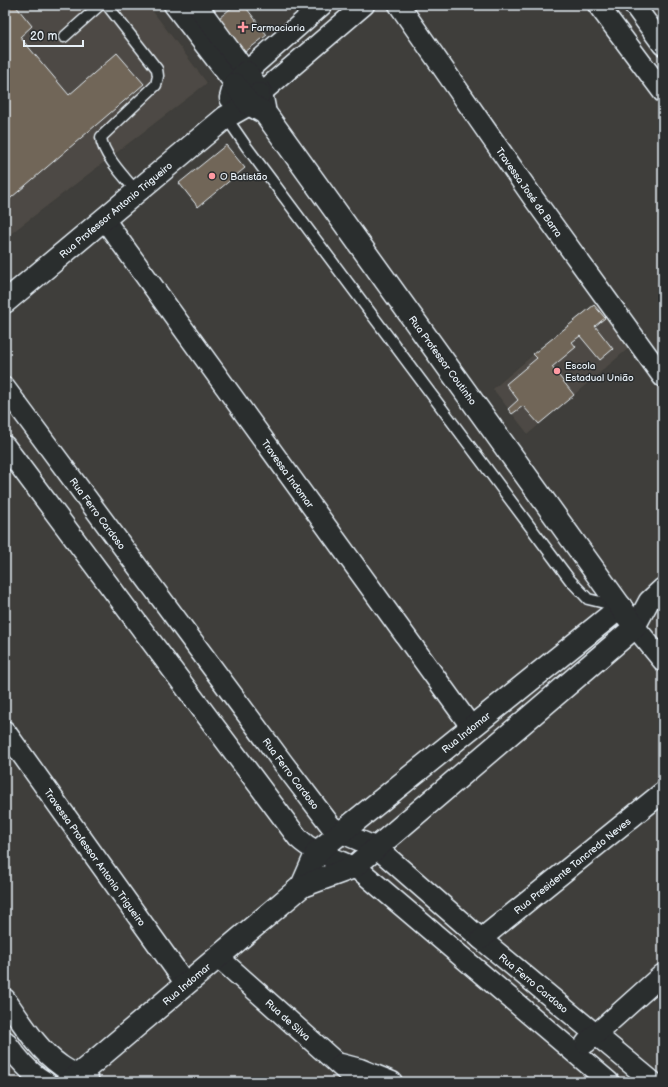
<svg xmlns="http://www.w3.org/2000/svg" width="668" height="1087" font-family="'Balsamiq Sans',sans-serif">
<rect width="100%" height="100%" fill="#3f3e3b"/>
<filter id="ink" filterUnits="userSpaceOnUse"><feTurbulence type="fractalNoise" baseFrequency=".025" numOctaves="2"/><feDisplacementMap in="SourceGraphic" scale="8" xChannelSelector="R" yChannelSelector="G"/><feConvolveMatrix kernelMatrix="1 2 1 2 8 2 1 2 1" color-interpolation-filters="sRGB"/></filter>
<g filter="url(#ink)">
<path fill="#4e4a44" d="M5 5H148L207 83 5 238Z
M597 301 631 346 528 434 493 389Z"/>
<path fill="#716658" stroke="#e8f1f8" d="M5 5H15L32 26 20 37 69 95 117 53 144 84 5 203Z
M235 5H244L267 35 245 52 219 18Z
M226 145 245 168 198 207 179 183Z
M594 305 605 318 595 326 613 349 600 360 580 336 572 342 576 347 552 367 574 395 539 424 523 406 512 414 508 409 518 400 506 384 537 358 533 354Z"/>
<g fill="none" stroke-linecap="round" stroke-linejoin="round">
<g stroke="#e8f1f8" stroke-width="13">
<path id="lane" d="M107 5 157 69 158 76 156 85 101 137C102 154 126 179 137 192
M64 37 100 5
M226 117 246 146 570 580 588 599 617 606"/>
</g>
<g stroke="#e8f1f8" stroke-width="23">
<g id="street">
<path d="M174 5 235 84"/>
<path d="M197 5 246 72 322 5"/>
<path id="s1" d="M399 5 534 199 663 377"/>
<path d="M598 5 663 92"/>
<path d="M634 5 663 45"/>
<path d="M261 93 364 5"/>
<path id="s2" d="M104 219 472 728"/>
<path id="s3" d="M5 388 283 763 331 826 342 833 377 848 481 939 653 1082"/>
<path d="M5 446 298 838C318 857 341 858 363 873L609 1082"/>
<path d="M663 588 649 601 635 627 663 661"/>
<path id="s4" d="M5 731 186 984"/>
<path id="s5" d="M481 939 663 792"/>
<path id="s6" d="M218 957 358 1082"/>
<path d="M5 999C21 1021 37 1049 60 1065 69 1072 80 1075 89 1082"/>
<path d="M5 1041C16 1056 29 1073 46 1082"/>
<path d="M586 1043 663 974"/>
<path d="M341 1064 360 1069 392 1082"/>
</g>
</g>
<g stroke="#e8f1f8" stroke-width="25">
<g id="secondary">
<path d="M231 98 235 84 246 72 261 93 264 108"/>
<path id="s7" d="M5 302 226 117 249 104 259 94"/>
<path id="s8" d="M302 886 317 852 621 607"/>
<path id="s9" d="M70 1082 302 886 354 867 635 627 265 113 249 104 235 84"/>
</g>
</g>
<use href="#lane" stroke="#2a2d2e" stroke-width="10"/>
<use href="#street" stroke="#2a2d2e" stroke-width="20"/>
<use href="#secondary" stroke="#2a2d2e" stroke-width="22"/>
</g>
</g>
<g fill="#ff9aa2" stroke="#2a2d2e" stroke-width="1.5">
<path d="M241 21h4v4h4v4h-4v4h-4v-4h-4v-4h4z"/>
<circle cx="212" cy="176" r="4"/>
<circle cx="557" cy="371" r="4"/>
</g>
<g text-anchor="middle" stroke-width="3" stroke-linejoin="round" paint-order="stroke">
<g font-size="10" fill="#e8f1f8" stroke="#2a2d2e" text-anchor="start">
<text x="251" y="31">Farmaciaria</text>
<text x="220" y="180">O Batistão</text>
<text x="565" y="369">Escola<tspan x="565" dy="12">Estadual União</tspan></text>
</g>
<g font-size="10" fill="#e8f1f8" stroke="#2a2d2e">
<text dy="4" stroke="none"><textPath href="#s1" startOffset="228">Travessa José da Barra</textPath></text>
<text dy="4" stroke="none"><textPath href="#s7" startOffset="144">Rua Professor Antonio Trigueiro</textPath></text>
<text transform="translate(443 360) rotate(54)" y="4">Rua Professor Coutinho</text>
<text dy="4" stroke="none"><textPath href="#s2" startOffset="314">Travessa Indomar</textPath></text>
<text dy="4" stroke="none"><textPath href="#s3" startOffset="156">Rua Ferro Cardoso</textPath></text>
<text dy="4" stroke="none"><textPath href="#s8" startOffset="228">Rua Indomar</textPath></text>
<text dy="4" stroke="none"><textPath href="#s3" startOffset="480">Rua Ferro Cardoso</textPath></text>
<text dy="4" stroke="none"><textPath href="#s4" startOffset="155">Travessa Professor Antonio Trigueiro</textPath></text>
<text dy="4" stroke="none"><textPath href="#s5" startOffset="117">Rua Presidente Tancredo Neves</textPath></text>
<text dy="4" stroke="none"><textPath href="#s3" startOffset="804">Rua Ferro Cardoso</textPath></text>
<text dy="4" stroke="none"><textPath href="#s9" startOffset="152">Rua Indomar</textPath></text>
<text dy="4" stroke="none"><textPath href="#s6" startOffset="94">Rua de Silva</textPath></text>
</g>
</g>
<rect width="668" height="1087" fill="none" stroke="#2a2d2e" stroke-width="20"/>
<rect x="10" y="10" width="648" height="1067" fill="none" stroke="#e8f1f8" stroke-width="1.5" filter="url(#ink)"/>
<path d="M24 40v6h59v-6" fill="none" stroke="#e8f1f8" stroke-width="2"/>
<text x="30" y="40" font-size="12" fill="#e8f1f8" stroke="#2a2d2e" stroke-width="3" paint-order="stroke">20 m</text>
</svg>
